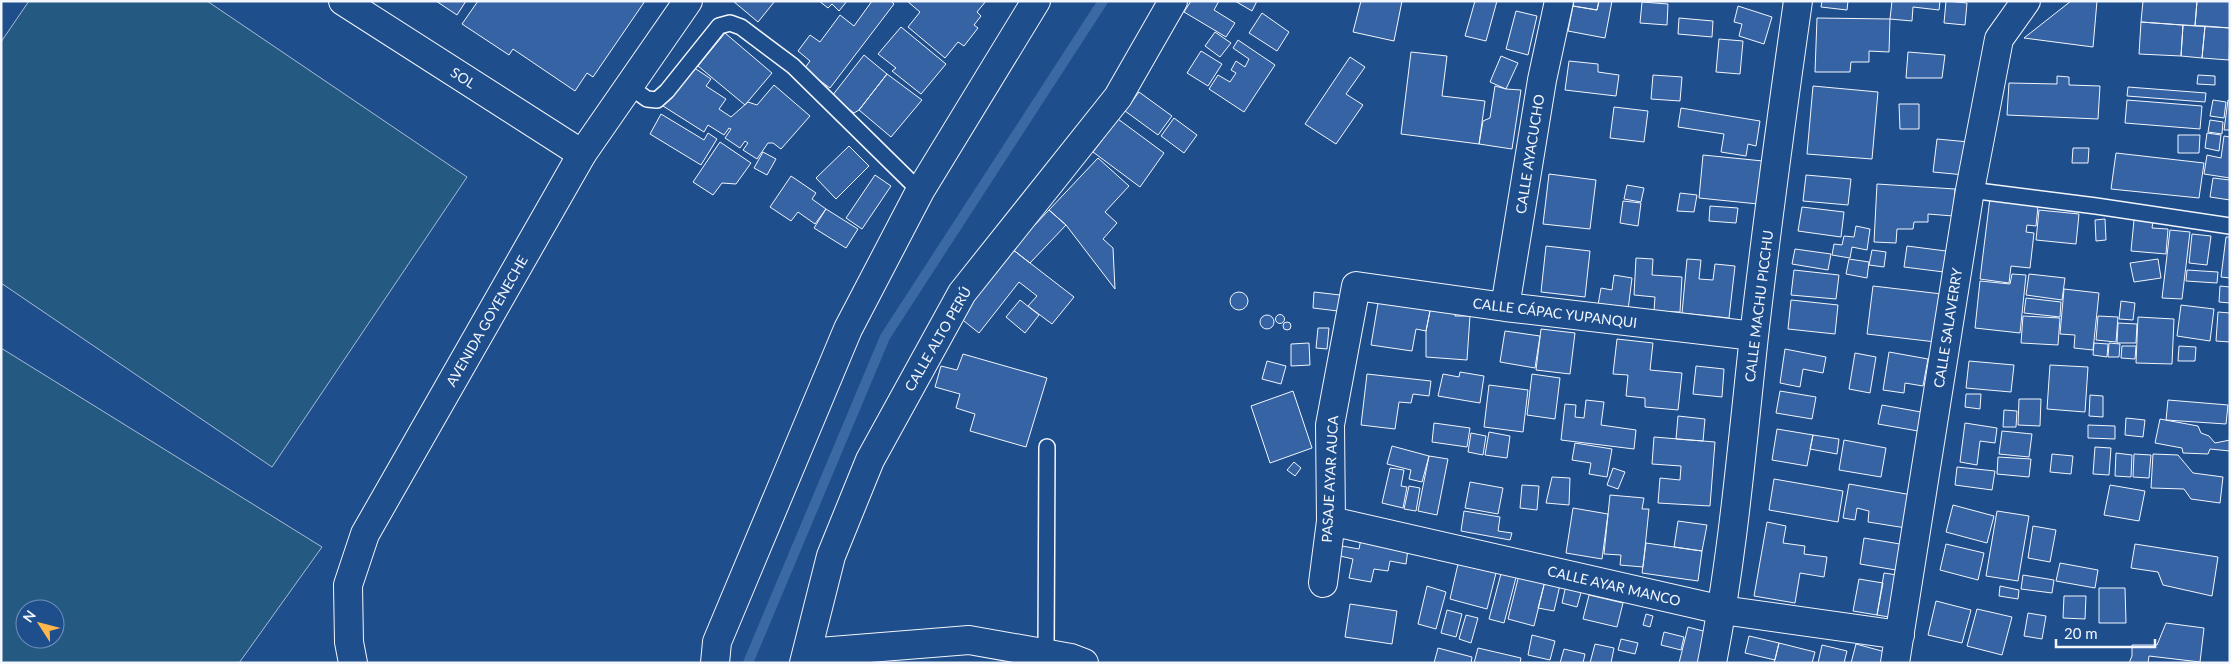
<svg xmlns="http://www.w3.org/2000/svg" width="2231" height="664" font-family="Lato,sans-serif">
<rect width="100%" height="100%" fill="#1f4e8c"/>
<path fill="#245a82" stroke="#a8bbd7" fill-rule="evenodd" d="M29 1H207L467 177 272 467 1 283V42Z
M1 348 322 547 239 663H1ZM25 609H55V639H25Z"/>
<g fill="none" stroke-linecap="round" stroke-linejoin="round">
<path stroke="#3b69a3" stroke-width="10" d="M748 663 885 337 1103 1"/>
</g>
<path fill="#3563a3" stroke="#f2f6ff" d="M436 1H466L457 15Z
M478 1H645L593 77 587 73 575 91 513 49 509 55 462 24Z
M733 1H775L758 22Z
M819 1H847L839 11 832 4 828 8Z
M872 1H891L894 4 830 88 804 69 810 61 798 51 810 35 820 42 840 15 854 26Z
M907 1H986L977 12 981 16 974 25 978 28 964 46 958 42 945 58 908 27 920 12Z
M1191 1H1219L1214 10 1235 23 1226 37 1184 12Z
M1235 1H1257L1252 11Z
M1361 1H1402L1394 41 1353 32Z
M1475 1H1497L1486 41 1465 36Z
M1574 1H1599L1597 10 1573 6Z
M1599 1H1612L1605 38 1568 31 1573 6 1597 10Z
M1822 1H1848L1847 10 1821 7Z
M1892 1H1940L1939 10 1913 7 1912 21 1890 19Z
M1946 1 1967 3 1965 25 1944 23Z
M2071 1H2097L2093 47 2024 38Z
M2143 1H2197L2195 26 2141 22Z
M2197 1H2230V28L2195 26Z
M1642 2 1668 4 1667 25 1640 23Z
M1738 6 1772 17 1764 44 1739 36 1742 24 1734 22Z
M1516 11 1537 16 1528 55 1506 49Z
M1262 13 1289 32 1277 51 1249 33Z
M1679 18 1713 21 1712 37 1678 34Z
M1817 18 1890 19 1889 52 1869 51V62H1851L1850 72H1815Z
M2141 22 2183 25 2181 56 2139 54Z
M2183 25 2205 26 2202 58 2181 56Z
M2205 26 2230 28 2229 60 2202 58Z
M901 27 946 64 921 94 892 71 896 68 878 54Z
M1215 32 1231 43 1220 57 1205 46Z
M725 33 772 73 745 105 698 66Z
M1719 39 1743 41 1740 74 1716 72Z
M1238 40 1275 65 1244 112 1209 89 1218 75 1230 82 1236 73 1231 70 1236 61 1245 67 1249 59 1233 48Z
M1201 51 1222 64 1208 86 1187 73Z
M1411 52 1447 56 1442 96 1485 101 1479 144 1401 134Z
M1908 52 1945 55 1942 78H1906Z
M864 55 887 74 859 110 854 113 832 96Z
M1501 56 1518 63 1506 89 1490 82Z
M1350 57 1365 67 1346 94 1363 105 1336 144 1305 124Z
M1569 61 1598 64V72L1619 75 1616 96 1565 90Z
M690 65 711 79 706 86 726 99 719 109 731 117 748 102 757 105 774 85 810 116 781 149 773 143H768L757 159 743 150 748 143 745 141 740 148 725 138 731 129 729 128 724 135 708 125 704 132 663 106Z
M887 74 922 100 891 137 859 110Z
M1653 75 1682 77 1680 101 1651 99Z
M2198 75 2215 76V85L2197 84Z
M2057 76 2069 77V85L2100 86 2098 119 2007 115 2009 83 2057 84Z
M1495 86 1506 89 1521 90 1512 149 1479 144 1483 121 1490 118Z
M1813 86 1878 92 1872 159 1807 154Z
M2128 87 2206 93 2205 102 2127 96Z
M1139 92 1172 116 1158 135 1125 111Z
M2127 100 2202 106 2200 129 2125 123Z
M2213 100 2226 102 2224 118 2210 116Z
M2228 100H2230V130H2224Z
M1899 104H1919V129H1900Z
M1614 107 1648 111 1644 142 1610 138Z
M1681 108 1760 121 1756 146 1748 144 1746 156 1721 152 1724 134 1678 127Z
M661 114 704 140 708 133 717 139 701 165 650 134Z
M1174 118 1197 135 1184 153 1161 136Z
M1118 119 1164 153 1140 187 1093 152Z
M2210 120 2223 122 2222 134 2208 132Z
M2207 133 2221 135 2219 151 2205 148Z
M2178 135H2200L2199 153H2178Z
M2224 136 2230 137V178L2204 174 2207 155 2221 158Z
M1937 139 1969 142 1965 175 1933 172Z
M720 142 751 163 736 184 722 183 713 195 693 182Z
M849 146 869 166 836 199 816 178Z
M2073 148H2089L2088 163H2072Z
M763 152 776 159 767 175 754 168Z
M2116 153 2204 163 2199 198 2111 189Z
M1703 155 1763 161 1758 204 1699 198Z
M1098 158 1129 186 1105 212 1117 223 1103 239 1113 248 1115 289 1066 225 1049 210Z
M1549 174 1596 180 1590 229 1543 224Z
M875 175 891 186 862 229 846 218Z
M1806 175 1851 179 1848 205 1803 201Z
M791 176 816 193 812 199 826 209 815 224 798 212 791 221 770 207Z
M2213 178 2230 180V200L2210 197Z
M1877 184 1955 189 1953 216 1928 214V222H1914L1913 229H1897L1896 243 1874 242Z
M1627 185 1644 188 1641 202 1624 199Z
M1680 193 1697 195 1694 212 1677 211Z
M1990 198 2038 206 2036 226 2027 225 2026 232 2034 233 2030 268 2011 266 2009 283 1980 279Z
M1623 201 1641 203 1638 226 1620 223Z
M1710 206 1738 208 1736 223 1709 221Z
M1802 207 1844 212 1841 237 1798 231Z
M826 209 858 229 846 248 814 228Z
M1049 210 1066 225 1030 263 1012 249Z
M2039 210 2079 214 2076 244 2036 240Z
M2105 219 2106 240 2096 241 2095 220Z
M2134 220 2153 222 2152 228 2168 229 2166 254 2131 251Z
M1856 226 1870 229 1867 250 1852 247 1850 258 1832 255 1834 244 1842 245 1844 236 1854 237Z
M2170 230 2190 232 2182 299 2162 298Z
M2192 234 2211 236 2207 265 2189 263Z
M2226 237H2230V278L2221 277Z
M1546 246 1590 251 1585 297 1541 292Z
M1907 246 1946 251 1944 272 1904 267Z
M1012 249 1074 297 1052 324 1028 306 1037 296 1019 282 979 333 959 317Z
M1795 249 1831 254 1828 270 1792 264Z
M1872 250 1886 252 1884 267 1869 265Z
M1636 258 1653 259 1652 275 1682 277 1680 312 1654 311 1655 297 1634 295Z
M1687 259 1701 260 1699 279 1713 280 1715 264 1735 266 1729 318 1682 313Z
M1849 259 1869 262 1867 278 1846 274Z
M2158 259 2161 278 2134 282 2130 263Z
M1794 270 1839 275 1836 299 1791 295Z
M2187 270 2218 272 2217 283 2186 281Z
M2012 274 2026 275 2020 333 1975 328 1980 281 2010 284Z
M2029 274 2065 278 2062 300 2026 295Z
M1614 275 1632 278 1628 310 1598 305 1601 288 1612 290Z
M1873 286 1942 294 1936 342 1867 334Z
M2220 286 2230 287V303L2219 302Z
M2064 289 2099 293 2093 350 2074 348 2075 335 2060 334Z
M1230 301a9 9 0 1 1 18 0a9 9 0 1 1-18 0Z
M1314 292 1340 295 1338 311 1313 308Z
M1379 297 1431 306 1426 331 1416 329 1412 351 1371 345Z
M2026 298 2061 302 2060 317 2024 313Z
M1020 300 1039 315 1025 333 1006 317Z
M1791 300 1838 305 1835 334 1788 329Z
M2121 301 2135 303 2133 320 2119 319Z
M2181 305 2214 309 2210 341 2177 336Z
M1431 306 1456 308 1455 316H1470L1467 360 1426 357V331Z
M2218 312 2230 313V342L2216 341Z
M1275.5 319a4.5 4.5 0 1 1 9 0a4.5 4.5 0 1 1-9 0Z
M1260 322a7 7 0 1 1 14 0a7 7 0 1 1-14 0Z
M2023 316 2060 318 2058 345 2021 343Z
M2098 316 2118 317 2116 342 2096 340Z
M2138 317 2174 319 2172 364 2136 363Z
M1283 326a4 4 0 1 1 8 0a4 4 0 1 1-8 0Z
M2118 323 2137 324 2136 343H2117Z
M1318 328H1329L1327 349 1316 348Z
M1541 329 1575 333 1570 374 1536 370Z
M1505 331 1540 336 1535 368 1500 362Z
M1617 339 1653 343 1650 370 1682 373 1678 410 1645 407V398L1626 396 1628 375 1613 374Z
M1309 343 1310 365 1291 366V344Z
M2094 343 2108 344 2107 357 2093 355Z
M2109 343 2120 344 2119 357H2108Z
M2122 346H2136L2135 359 2121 358Z
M2179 346 2196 347 2195 361H2178Z
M1785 349 1826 357 1823 373 1803 369 1800 387 1780 383Z
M1889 352 1928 359 1923 386 1905 383 1904 393 1883 390Z
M1855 353 1876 357 1870 393 1849 389Z
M963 354 1047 378 1026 447 970 431 975 414 956 408 960 394 935 387 941 366 957 370Z
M1267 361 1286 366 1281 384 1262 379Z
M1969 361 2014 365 2011 392 1966 388Z
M2050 365 2088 367 2085 412 2047 409Z
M1696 366 1724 369 1722 397 1693 394Z
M1460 372 1484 376 1480 403 1438 396 1443 374 1459 377Z
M1367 374 1431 381 1429 396 1413 394 1411 403 1399 402 1395 429 1361 425Z
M1532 374 1560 378 1555 419 1527 415Z
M1489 385 1528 390 1523 432 1484 427Z
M1293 391 1312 448 1270 463 1251 406Z
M1780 391 1816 397 1812 419 1776 413Z
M1966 394H1981L1980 409 1965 407Z
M2090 395 2103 396V417L2089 416Z
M2019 399H2041L2040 426 2018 425Z
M1586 400 1604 402 1601 425 1636 430 1634 449 1561 440 1565 404 1576 405 1575 417 1584 418Z
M2168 400 2228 405 2226 424 2166 420Z
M1882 405 1921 412 1918 431 1878 424Z
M2004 410 2017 411 2016 427H2003Z
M1678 416 1705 419 1703 441 1676 439Z
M2126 418 2145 420 2143 437 2125 435Z
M2160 419 2198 426 2201 433 2209 436 2215 443 2230 440V451L2210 449 2208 454 2183 453 2182 448 2155 443Z
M1434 423 1470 428 1467 447 1432 442Z
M1965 423 1997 428 1995 443 1980 441 1977 465 1960 462Z
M2088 425 2115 426V439L2088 438Z
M1777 429 1813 435 1807 466 1772 460Z
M2002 431 2032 434 2029 457 1999 454Z
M1489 432 1510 436 1507 458 1485 455Z
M1471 433 1486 436 1483 455 1468 452Z
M1813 435 1839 439 1837 454 1810 449Z
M1654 437 1715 442 1710 506 1658 503 1660 478 1680 480 1681 466 1652 464Z
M1844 440 1886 448 1881 477 1839 470Z
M1575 443 1612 449 1607 477 1589 474 1591 463 1572 460Z
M1392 446 1429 456 1422 482 1409 479 1411 470 1387 464Z
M2095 447 2111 448 2109 475 2093 474Z
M2116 453 2132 455 2131 477 2115 476Z
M2052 454 2073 456 2071 474 2050 472Z
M2134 454 2151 455 2149 478 2133 477Z
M2153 454 2178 455 2193 473 2223 477 2220 503 2191 499 2184 489 2151 488Z
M1429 456 1448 459 1437 515 1418 511Z
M1998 457 2031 459 2029 477 1997 474Z
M1294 462 1301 468 1295 476 1287 470Z
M1957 467 1995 471 1992 490 1955 485Z
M1390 468 1404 470 1401 486 1407 487 1403 508 1382 503Z
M1613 468 1625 472 1618 489 1607 485Z
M1552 477 1570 478 1569 505 1546 503Z
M1774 479 1843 491 1838 522 1769 510Z
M1470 482 1503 488 1498 514 1465 508Z
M1849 484 1912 495 1906 528 1868 522 1869 511 1857 508 1855 520 1843 518Z
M1522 485 1539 486 1537 510 1520 508Z
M2110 485 2145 491 2139 521 2104 515Z
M1409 486 1420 488 1416 511 1404 509Z
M1610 495 1644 498 1642 509H1649L1643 567 1620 565 1621 555 1604 554Z
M1953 505 1994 516 1987 543 1946 532Z
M1573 508 1608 514 1602 559 1566 553Z
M1464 511 1500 517 1498 531 1512 533 1510 540 1461 531Z
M1997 511 2029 516 2018 581 1986 576Z
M1678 521 1707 525 1702 551 1674 547Z
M1767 522 1786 526 1783 543 1805 546 1804 554 1827 557 1824 577 1800 573 1795 603 1754 596Z
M2033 526 2056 530 2050 562 2028 558Z
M1864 538 1900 544 1896 570 1860 564Z
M1361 539 1408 549 1406 564 1390 561 1388 571 1374 569 1371 582 1349 578 1353 559 1340 556 1342 546 1359 549Z
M1646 543 1702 551 1698 581 1642 573Z
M1946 544 1984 553 1978 580 1940 570Z
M2135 544 2218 557 2212 596 2163 585 2158 572 2131 568Z
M2060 563 2098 570 2095 588 2056 581Z
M1458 564 1496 573 1487 609 1450 599Z
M1503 566 1518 570 1504 623 1489 619Z
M1884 573 1897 575 1889 617 1877 615Z
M1519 575 1545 581 1534 626 1508 619Z
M2023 575 2054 580 2052 593 2021 589Z
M1859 579 1883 583 1877 615 1853 611Z
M1545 581 1560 585 1554 611 1538 608Z
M1566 585 1582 589 1577 607 1562 603Z
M1427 586 1446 592 1436 629 1418 624Z
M2000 586 2019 590 2018 599 1999 596Z
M2099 588H2125L2126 623H2099Z
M1589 595 1623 603 1617 627 1583 619Z
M2064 596H2086L2085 619 2063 618Z
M1936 601 1971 610 1962 643 1928 635Z
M1350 604 1397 611 1392 644 1345 637Z
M1977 609 2012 617 2002 655 1967 646Z
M1447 610 1462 614 1456 637 1441 633Z
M2028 613 2046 616 2042 639 2024 636Z
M1646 614 1653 616 1650 627 1643 625Z
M1466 615 1478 618 1471 643 1459 639Z
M2166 623 2204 628 2200 662 2149 656 2148 663H2129L2132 656V645H2157Z
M1688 627 1707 632 1699 663H1679Z
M1664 632 1684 637 1681 650 1661 645Z
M1532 635 1555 641 1550 660 1528 655Z
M1749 636 1779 643 1775 660 1745 653Z
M1621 639 1638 643 1635 654 1618 650Z
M1779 643 1815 652 1812 663H1774Z
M1595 644 1614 648 1611 663H1590Z
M1856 644 1889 653 1886 663H1851Z
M1822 645 1847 651 1844 663H1818Z
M1438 648 1472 657 1471 663H1434Z
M1478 648 1521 658 1520 663H1474Z
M1564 649 1585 654 1583 663H1560Z"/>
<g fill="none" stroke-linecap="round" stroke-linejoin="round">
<g stroke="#f2f6ff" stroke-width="18">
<path id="lane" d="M629 86 647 99 657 100 667 91 719 26 730 23 741 27 793 66 920 191
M1970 190 2096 206 2230 226
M1046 654 1047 447"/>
</g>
<g stroke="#f2f6ff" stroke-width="30">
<path id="street" d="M343 1 582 154
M1505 307 1542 80 1559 1
M1331 521 1722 610 1900 635
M1323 583 1331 521 1330 425 1356 286 1505 307 1754 336
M807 653 969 640 1071 658 1084 663
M715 663 717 642 848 329 920 191 1036 1
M1712 663C1733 555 1742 445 1754 336 1767 224 1782 113 1798 1
M1895 663 1970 190 1999 39 2026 1"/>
</g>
<g stroke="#f2f6ff" stroke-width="30">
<path id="secondary" d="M353 663 349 642 348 585 365 534 582 154 688 1
M804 663 831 556 870 460 962 293 1118 97 1173 1"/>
</g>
<use href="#lane" stroke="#1f4e8c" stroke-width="15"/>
<use href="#street" stroke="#1f4e8c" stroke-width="28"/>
<use href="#secondary" stroke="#1f4e8c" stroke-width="28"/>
</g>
<g text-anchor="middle" stroke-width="4" stroke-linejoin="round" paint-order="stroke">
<g font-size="14" fill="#f2f6ff" stroke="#1f4e8c">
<text transform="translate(463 78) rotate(33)" y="5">SOL</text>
<text transform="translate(1530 154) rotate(-81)" y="5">CALLE AYACUCHO</text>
<text transform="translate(1759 306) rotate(-83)" y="5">CALLE MACHU PICCHU</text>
<text transform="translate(1555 313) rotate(7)" y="5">CALLE CÁPAC YUPANQUI</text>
<text transform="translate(487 321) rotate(-60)" y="5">AVENIDA GOYENECHE</text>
<text transform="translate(1948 328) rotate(-81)" y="5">CALLE SALAVERRY</text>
<text transform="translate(938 339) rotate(-60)" y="5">CALLE ALTO PERÚ</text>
<text transform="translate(1330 479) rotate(-87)" y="5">PASAJE AYAR AUCA</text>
<text transform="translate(1614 586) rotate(13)" y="5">CALLE AYAR MANCO</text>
</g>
</g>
<rect width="2231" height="664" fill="none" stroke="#f2f6ff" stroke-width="5"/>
<g transform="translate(40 624) rotate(306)"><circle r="24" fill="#1f4e8c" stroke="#7391ba"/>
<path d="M0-4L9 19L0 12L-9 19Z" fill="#ffb74d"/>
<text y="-8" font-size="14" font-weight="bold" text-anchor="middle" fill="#f2f6ff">N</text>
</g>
<path d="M2056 639v8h99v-8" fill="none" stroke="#f2f6ff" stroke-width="2.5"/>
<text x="2064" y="639" font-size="15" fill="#f2f6ff" stroke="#1f4e8c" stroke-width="4" paint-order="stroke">20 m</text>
</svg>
